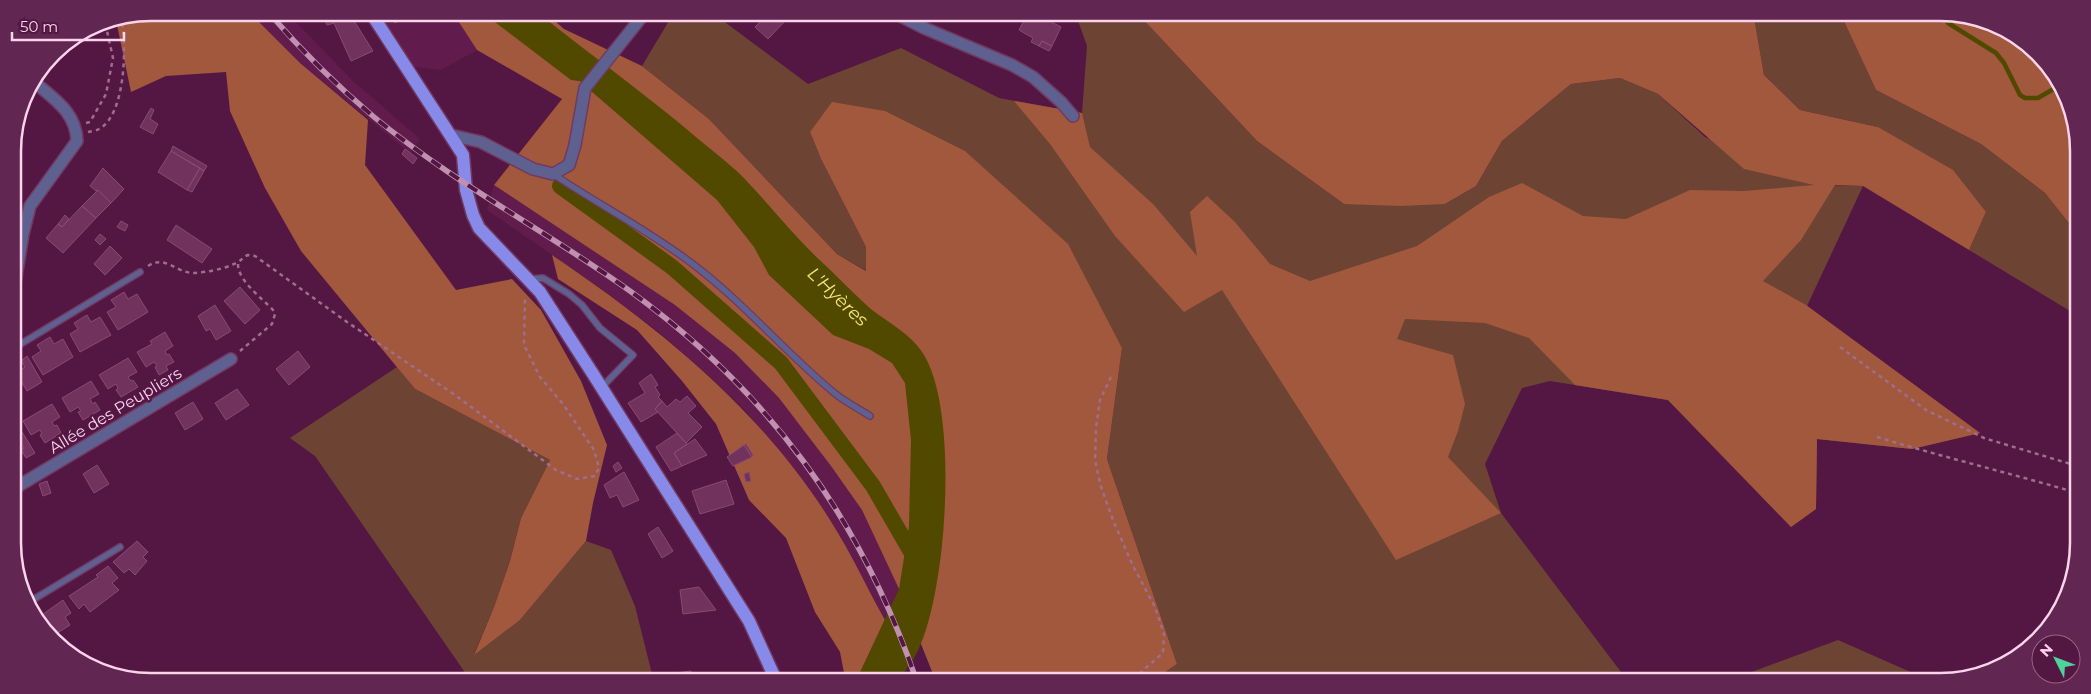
<svg xmlns="http://www.w3.org/2000/svg" width="2091" height="694" font-family="Montserrat,sans-serif">
<rect width="100%" height="100%" fill="#541743"/>
<path fill="#611c4d" d="M250 13H287L353 81 420 139 410 153 300 63Z
M375 13H453L477 50 441 70 407 66Z
M494 185 675 305 735 353 779 398 831 466 862 510 899 589 885 620 838 533 780 452 741 406 692 361 655 329 603 290 487 210Z"/>
<path fill="#6d4333" d="M673 14H714L808 84 901 48 999 98 1082 113 1087 46 1076 15H1139L1257 141 1344 204H1445L1476 186 1502 141 1571 84 1620 78 1658 94 1705 137 1816 185 1863 186 1807 306 1980 433 1912 449 1817 439 1816 509 1791 527 1668 400 1550 381 1522 388 1485 464 1501 513 1627 680 1155 679 1177 664 1107 459 1122 348 810 132 821 159 866 247 867 271 837 254 709 119 642 66Z
M1754 17H1842L1876 90 1981 144 2045 193 2075 231V314L1969 250 1986 212 1878 127 1800 110 1764 75Z
M397 367 415 389 550 460 521 518 510 561 494 607 474 654 520 620 586 541 611 550 635 606 653 678H457L464 671 315 456 290 438Z
M1838 640 1931 681H1727Z"/>
<path fill="#a1583c" d="M152 13H250L300 63 368 120 365 165 456 290 512 279 541 310 581 381 607 445 593 503 586 541 520 620 474 655 494 607 510 561 521 518 550 460 415 389 301 251 265 188 230 111 226 72 166 76 131 92 116 20Z
M453 13 547 14 564 29 642 66 709 119 837 254 866 271V247L821 159 810 132 832 102 885 111 965 151 1068 244 1122 348 1107 459 1177 664 1155 679H935L899 589 862 510 831 466 779 398 735 353 675 305 494 185 562 99 477 50Z
M1139 15 1754 17 1764 75 1800 110 1878 127 1953 170 1986 212 1969 250 1863 186 1835 185 1801 240 1763 281 1806 305 1980 433 1912 449 1817 439 1816 509 1791 527 1668 400 1575 385 1529 338 1485 323 1405 319 1397 339 1453 355 1465 404 1458 431 1448 457 1501 513 1396 560 1222 290 1184 312 1115 236 1050 144 1014 101 1082 113 1090 147 1154 205 1197 256 1190 212 1207 196 1235 222 1270 264 1310 281 1417 246 1489 197 1522 183 1583 216 1626 219 1690 190 1744 191 1814 185 1744 169 1658 94 1620 78 1571 84 1502 141 1476 186 1445 204 1400 206 1344 204 1257 141Z
M1842 17H1976L2044 60 2076 125 2075 231 2045 193 1981 144 1876 90Z
M552 255C663 330 769 416 838 533 855 561 869 592 885 620L857 679 845 678 840 652 815 612 786 538 749 500 716 424 682 381 637 330 558 279Z
M899 660 906 679H892V678Z"/>
<path fill="#524900" d="M483 13H516L582 66 620 92 728 182 808 268 902 350C910 360 917 370 920 382 935 434 934 524 925 577 918 612 905 645 892 679H857L899 589 909 526 911 440 905 383 892 363 869 349 833 335 769 275 754 247 717 200 591 91 586 82 571 80Z"/>
<g fill="none" stroke-linecap="round" stroke-linejoin="round">
<path stroke="#524900" stroke-width="4.5" d="M1944 17 1948 23 1996 53 2004 63 2020 95 2025 98H2038L2057 87"/>
<path stroke="#524900" stroke-width="16" d="M560 186 672 267 781 363 873 486 925 576"/>
<path stroke="#524900" stroke-width="28" id="s1" d="M516 13C570 57 626 97 679 141 695 155 713 168 729 183 758 212 783 246 814 274 830 289 845 305 861 319 878 333 902 344 913 364 944 420 933 596 902 651 896 661 888 670 880 679"/>
</g>
<path fill="#71325d" stroke="#8b4975" d="M332 13H349L373 51 351 61 334 23Z
M389 13H402L405 17 395 23Z
M752 14H780L786 20 768 39 755 27 760 22Z
M332 15 334 23 327 25 324 18Z
M1027 15H1038L1061 27 1052 46 1042 41 1039 46 1031 42 1033 38 1019 30Z
M1042 41 1052 46 1049 51 1039 46Z
M61 48 49 61 48 60 53 53Z
M151 108 154 110 150 119 158 124 153 134 140 127Z
M173 146 207 166 204 171 171 151Z
M405 149 417 158 413 164 402 154Z
M171 151 200 168 187 190 158 172Z
M103 168 124 189 111 203 98 190 96 191 90 186Z
M200 168 204 171 192 192 187 190Z
M98 190 111 203 96 218 82 206Z
M82 206 96 218 63 253 46 238 58 224 62 227Z
M65 215 69 219 62 227 58 224Z
M121 221 128 225 125 231 117 227Z
M176 225 212 249 202 263 167 240Z
M100 234 106 239 100 245 95 240Z
M110 246 122 258 105 275 94 264Z
M240 287 260 310 245 324 224 301Z
M124 292 128 299 137 294 148 312 118 330 107 312 116 307 111 300Z
M215 305 231 331 216 340 210 329 206 331 198 316Z
M87 315 91 322 100 317 111 335 80 352 70 334 78 329 74 323Z
M165 332 173 346 165 351 167 355 169 354 174 362 166 366 168 370 159 375 155 367 157 366 154 362 146 367 137 352 152 344 150 341Z
M50 337 54 344 63 339 73 357 43 375 32 357 41 351 37 345Z
M298 351 310 367 289 385 276 369Z
M27 356 42 382 27 391 16 373 25 367 21 361Z
M128 358 137 372 128 377 131 381 133 380 138 387 121 397 116 390 118 388 116 384 108 389 99 375Z
M651 374 658 385 655 387 660 395 658 397 662 401 655 409 658 412 641 422 628 403 645 393 639 383Z
M91 381 99 394 90 399 93 404 95 402 100 410 83 420 78 412 81 411 78 407 70 412 62 398Z
M237 389 249 405 226 420 215 403Z
M687 396 696 406 688 413 702 427 686 443 655 409 662 401 667 407 676 399 680 402Z
M193 402 203 419 185 430 175 413Z
M52 404 60 417 52 422 54 426 57 425 61 433 45 443 40 435 42 434 40 430 31 435 23 421Z
M19 427 35 453 26 458 21 450 24 448 21 444 14 448V429Z
M677 433 687 444 674 453 682 466 671 471 656 447Z
M695 439 707 455 682 466 674 453Z
M746 444 753 455 752 457 744 445Z
M744 445 752 457 733 466 727 457Z
M618 462 622 468 616 472 613 466Z
M97 465 109 484 94 493 83 474Z
M624 472 639 500 623 507 617 495 610 498 604 485Z
M749 472 751 481 746 482 744 474Z
M726 480 734 504 700 514 692 491Z
M47 481 51 493 43 496 39 484Z
M658 527 673 551 662 558 648 534Z
M15 537H21L22 556H15Z
M137 541 148 552 143 557 147 561 135 575 129 569 124 573 113 562Z
M108 566 118 578 112 583 119 590 90 612 84 604 79 609 69 596 98 577 96 575Z
M699 587 716 610 683 614 680 590Z
M63 600 71 613 65 617 70 625 51 637 47 634 39 617Z
M691 671 692 678H658V675Z"/>
<g fill="none" stroke-linecap="round" stroke-linejoin="round">
<g stroke="#723961" stroke-width="8">
<path id="service" d="M553 174C599 205 650 231 694 265 744 303 784 351 832 391 843 401 858 408 870 416
M530 279 543 278 569 294 582 305 600 328 633 355 602 387
M14 348 140 272
M31 601 120 547"/>
</g>
<g stroke="#723961" stroke-width="14">
<path id="minor" d="M897 14 924 28 1012 65 1033 77 1061 102 1073 116
M451 135 481 142 533 169 553 174 569 165 575 145 585 88 644 14
M14 289 23 234 30 206 77 141C76 112 54 99 33 81
M15 488 231 359"/>
</g>
<g stroke="#723961" stroke-width="15">
<path id="primary" d="M371 13 463 155 466 190 473 215 479 228 540 292 593 374 749 621 775 678"/>
</g>
<path stroke="#a06d90" stroke-width="2.5" stroke-dasharray="4 4" stroke-linecap="butt" d="M86 123 90 122 106 94 113 58 105 22
M88 132C91 131 96 131 99 129 126 115 127 43 121 19
M238 264C238 281 262 298 273 310L275 314 272 324 240 351
M148 266C165 254 177 274 195 273 207 272 225 269 236 263 241 261 243 257 248 255L255 256 347 322 455 395 556 470 577 479 595 476 599 468 594 450 563 404 540 377 524 345 525 296
M1840 347 1926 410 1984 438 2074 465
M1111 377 1100 400 1096 428 1095 460 1101 487 1113 520 1133 566 1155 607 1164 634 1163 653 1133 679
M1877 437C1943 457 2009 473 2074 492"/>
<use href="#service" stroke="#5e608f" stroke-width="5.5"/>
<use href="#minor" stroke="#5e608f" stroke-width="11"/>
<use href="#primary" stroke="#888aea" stroke-width="12"/>
<g stroke="#bf90af" stroke-width="5.5">
<path id="rail" d="M269 13C301 50 336 85 374 117 454 183 546 231 630 291 768 391 860 517 916 679"/>
</g>
<use href="#rail" stroke="#541743" stroke-width="4" stroke-dasharray="11" stroke-linecap="butt"/>
</g>
<g text-anchor="middle" stroke-width="4.5" stroke-linejoin="round" paint-order="stroke">
<g font-size="16" fill="#fbd4ec" stroke="#541743">
<text transform="translate(115 410) rotate(-31)" y="6">Allée des Peupliers</text>
</g>
<g font-size="18" font-style="italic" fill="#f4e473" stroke="#541743">
<text dy="6" stroke="none"><textPath href="#s1" startOffset="430">L'Hyères</textPath></text>
</g>
</g>
<path d="M0 0H2091V694H0ZM151 21H1940A130 130 0 0 1 2070 151V543A130 130 0 0 1 1940 673H151A130 130 0 0 1 21 543V151A130 130 0 0 1 151 21Z" fill="#612651" fill-rule="evenodd"/>
<path fill="none" stroke="#fbd4ec" stroke-width="2.5" d="M151 21H1940A130 130 0 0 1 2070 151V543A130 130 0 0 1 1940 673H151A130 130 0 0 1 21 543V151A130 130 0 0 1 151 21Z"/>
<g transform="translate(2056 659) rotate(312)"><circle r="24" fill="#541743" stroke="#976387"/>
<path d="M0-4L9 19L0 12L-9 19Z" fill="#4ed399"/>
<text y="-8" font-size="14" font-weight="bold" text-anchor="middle" fill="#fbd4ec">N</text>
</g>
<path d="M12 32v8h112v-8" fill="none" stroke="#fbd4ec" stroke-width="2.5"/>
<text x="20" y="32" font-size="15" fill="#fbd4ec" stroke="#541743" stroke-width="4" paint-order="stroke">50 m</text>
</svg>
